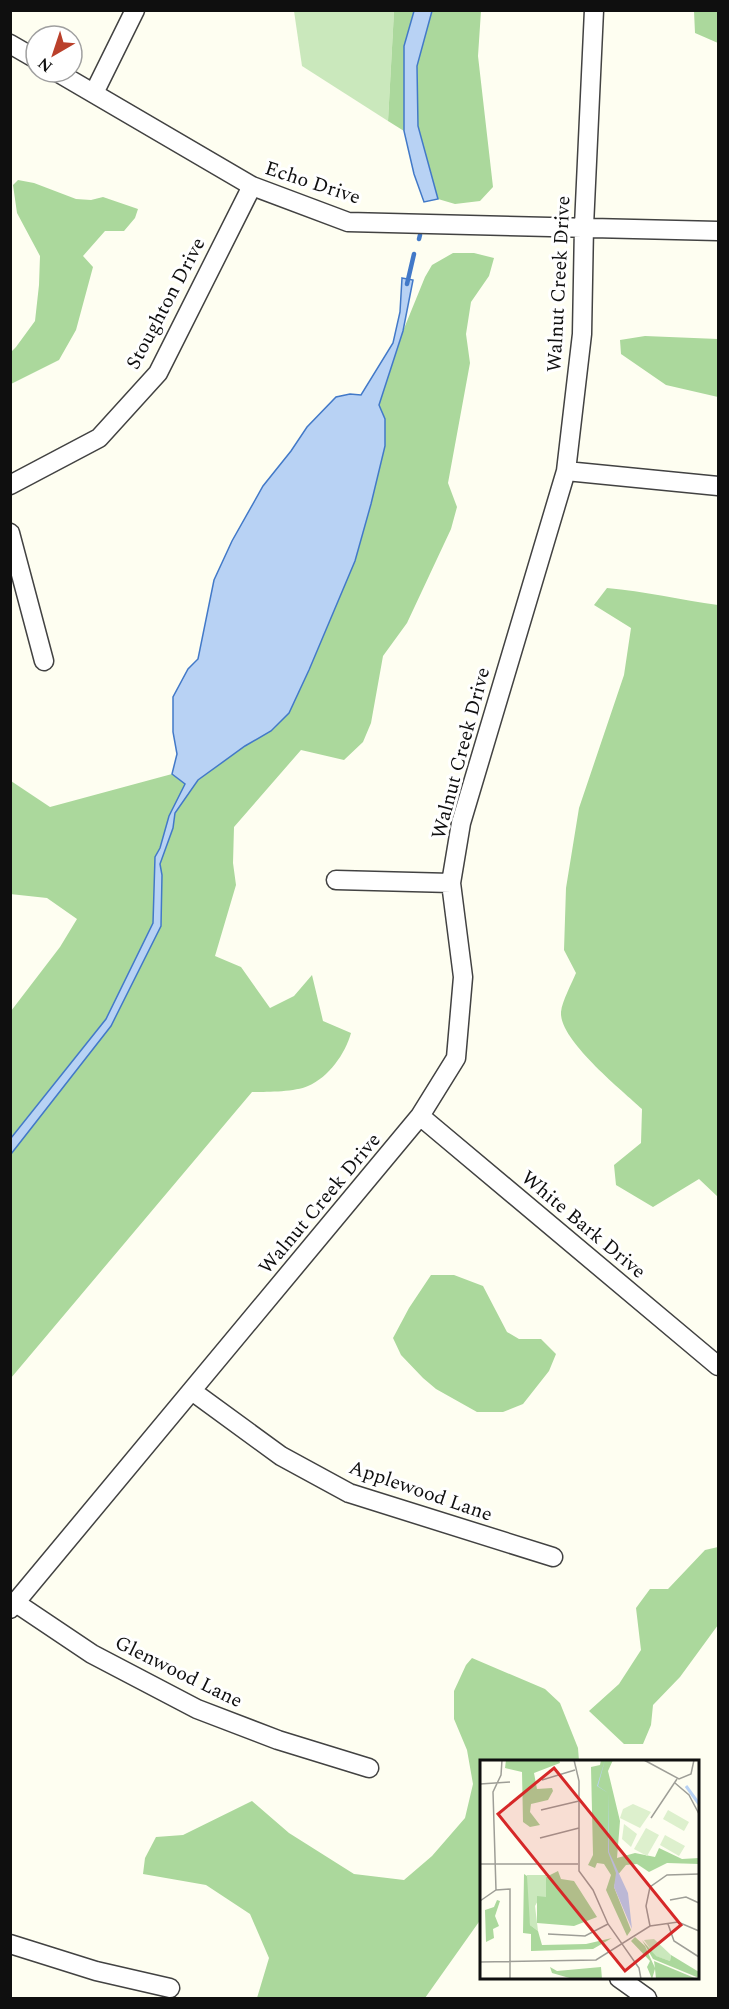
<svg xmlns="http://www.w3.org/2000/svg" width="729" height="2009" font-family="Spectral,serif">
<rect width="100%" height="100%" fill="#fefef1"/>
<path fill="#cae8bc" d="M294 11H394L388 121 302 66Z"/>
<path fill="#abd89c" d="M394 11H415L404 46V131L388 121Z
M432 11H481L478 56 493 187 480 201 455 204 438 199 418 126 417 66Z
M694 11H718V43L695 33Z
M18 180 34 183 76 199 91 200 103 197 138 209 135 218 124 231H105L83 256 93 267 76 330 59 360 11 384V352L16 347 35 321 39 285 40 256 17 213 13 185Z
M453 253H474L494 258 489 276 471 302 466 334 470 363 448 483 457 507 451 529 407 623 383 656 371 723 363 742 344 760 301 750 234 827 233 863 236 885 215 956 241 967 270 1008 294 996 312 975 323 1021 351 1033C345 1054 329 1077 308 1086 295 1092 266 1092 252 1092L11 1378V1011L60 947 77 919 47 898 10 894 11 781 50 807 172 774 191 789 198 780 245 746 271 731 289 713 309 670 355 561 371 504 385 419 379 405 403 331 425 277 432 265Z
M645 336 718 339V397L666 385 621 354 620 340Z
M607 588C644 591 681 600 718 605V1197L699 1179 653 1207 616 1185 614 1165 641 1143 642 1109C622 1090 559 1040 561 1012 562 1001 572 983 576 973L564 950 566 888 579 808 624 675 631 628 594 605Z
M431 1275H454L483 1286 507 1332 519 1339H541L556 1354 549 1371 523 1404 503 1412H477L436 1389 423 1378 401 1355 393 1338 409 1308Z
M718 1547V1625L680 1677 653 1705 651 1725 643 1744H624L589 1711 619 1684 641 1650 636 1608 650 1589H668L705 1550Z
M472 1658 545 1689 560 1703 578 1748 579 1761 482 1762 481 1919 425 1998H257L269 1958 250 1914 206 1885 143 1874 145 1858 156 1837 183 1835 252 1801 289 1833 354 1874 404 1880 432 1856 465 1818 473 1784 467 1750 454 1719V1691L466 1665Z"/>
<path fill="#b8d2f4" stroke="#4279c8" stroke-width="1.5" d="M414 11H432L417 66 418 126 438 199 424 202 414 174 404 131V46Z
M402 278 413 280 403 331 379 405 385 419V446L371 504 355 561 309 670 289 713 271 731 245 746 198 780 175 813 173 828 160 864 162 875 161 926 111 1026 11 1154V1138L106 1019 153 923 155 857 160 848 169 816 185 784 172 774 177 754 173 732V697L188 669 198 659 214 580 232 541 263 486 291 451 307 427 336 397 350 394 361 395 393 343 400 312Z"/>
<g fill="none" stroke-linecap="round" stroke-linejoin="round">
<path stroke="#4279c8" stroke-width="4.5" d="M419 239 420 235
M407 284 414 254"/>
<g stroke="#424242" stroke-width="21">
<path id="minor" d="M10 44 36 59
M57 72 252 186 348 222 718 231
M94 93 135 10
M566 471 718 486
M10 485 99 438 158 373 252 186
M10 533 44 661
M336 880 451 883
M420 1116 718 1366
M192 1391 281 1456 349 1493 553 1557
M16 1603 92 1654 197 1709 278 1740 369 1768
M10 1609 420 1116 456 1058 463 977 451 883 461 823 566 471 582 334 584 226 594 10
M10 1944 96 1971 170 1988
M619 1978 647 1998"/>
</g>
<use href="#minor" stroke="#fff" stroke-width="18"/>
</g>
<g text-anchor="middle" stroke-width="6" stroke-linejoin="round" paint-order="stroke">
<g font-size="20" fill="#0f0f0f" stroke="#fff">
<text transform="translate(313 182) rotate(18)" y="7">Echo Drive</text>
<text transform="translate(558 284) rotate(-87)" y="7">Walnut Creek Drive</text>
<text transform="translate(165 303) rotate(-62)" y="7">Stoughton Drive</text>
<text transform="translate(460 753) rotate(-75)" y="7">Walnut Creek Drive</text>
<text transform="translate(319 1203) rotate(-50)" y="7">Walnut Creek Drive</text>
<text transform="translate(584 1224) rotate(40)" y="7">White Bark Drive</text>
<text transform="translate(421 1490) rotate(19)" y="7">Applewood Lane</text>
<text transform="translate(179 1671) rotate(26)" y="7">Glenwood Lane</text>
</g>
</g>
<g transform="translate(480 1760)">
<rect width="219" height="219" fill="#fefef1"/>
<path d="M47 115H66V137H60L55 146 58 171 50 165 46 142ZM174 179 191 195 190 201 175 196 164 180Z" fill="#cae8bc"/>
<path d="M26 0H79L80 3 54 13 57 29 72 28 73 31 68 40 51 44 50 52 60 65 50 67 43 62 42 12 25 8ZM121 0H133L128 11 140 61 137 98 155 93 175 97 179 88 202 99 219 98V104L187 103 169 112 157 104 146 105 137 116 134 127 151 170 147 176 126 130 131 115 124 104 117 103 115 108 108 105 113 95 111 7 120 5ZM78 111 81 119 94 121 117 157 94 166 57 163V136L66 137V117ZM44 114 47 116 50 165 58 171 62 185 106 184 132 178 113 189 51 191V174L43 173ZM17 140 20 141 15 156 19 166 13 169 14 178 6 182 5 150 14 147ZM155 177 165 186 175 208 174 201 217 219H176L175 209 172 219 167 207 170 201 151 181ZM162 180 176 196 190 201 191 195 219 212V218L173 199ZM70 207 77 211 121 207 122 219H93L72 213Z" fill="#abd89c"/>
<path d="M153 44 171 52 160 68 140 58 143 49ZM188 50 209 62 204 71 183 59ZM144 64 157 74 151 87 142 79ZM166 68 179 75 167 96 154 89ZM185 75 205 86 199 96 180 85Z" fill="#ddf0cd"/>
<path d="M125 0 118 26 128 33 129 92 148 133 152 169 134 127 136 113 128 92V33L117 26Z" fill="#b8d2f4"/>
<path fill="none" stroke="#b8d2f4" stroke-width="3" d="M206 26 219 44"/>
<path fill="none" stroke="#9e9e97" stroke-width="1.5" d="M94 0 99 21V111L113 130 128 164 159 208 161 219M164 0 199 19 211 14 214 0M62 20 95 10M195 23 209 35 219 54M0 24 30 22M61 50 99 41M171 58 197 19M60 78 99 68M0 104H98M16 130 13 32 21 15 22 0M190 140 206 137 219 143M0 141 16 130 30 129V219M188 164 194 181 219 197M170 166 166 146 170 127 187 115 219 114M68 174 105 176 128 164M0 202 116 200 170 166 198 162 219 171"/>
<path fill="#d62828" fill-opacity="0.15" stroke="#d62828" stroke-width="3" d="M74 8 201 165 145 211 18 54Z"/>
<rect width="219" height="219" fill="none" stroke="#0f0f0f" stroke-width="3"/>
</g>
<rect width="729" height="2009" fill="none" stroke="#0f0f0f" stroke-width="24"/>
<g transform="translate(54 54) rotate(219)"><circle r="28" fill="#ffffff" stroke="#9f9f9f" stroke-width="1.5"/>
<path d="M0-4.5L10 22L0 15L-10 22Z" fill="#ba402b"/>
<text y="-9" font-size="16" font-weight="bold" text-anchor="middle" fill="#0f0f0f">N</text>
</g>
</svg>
